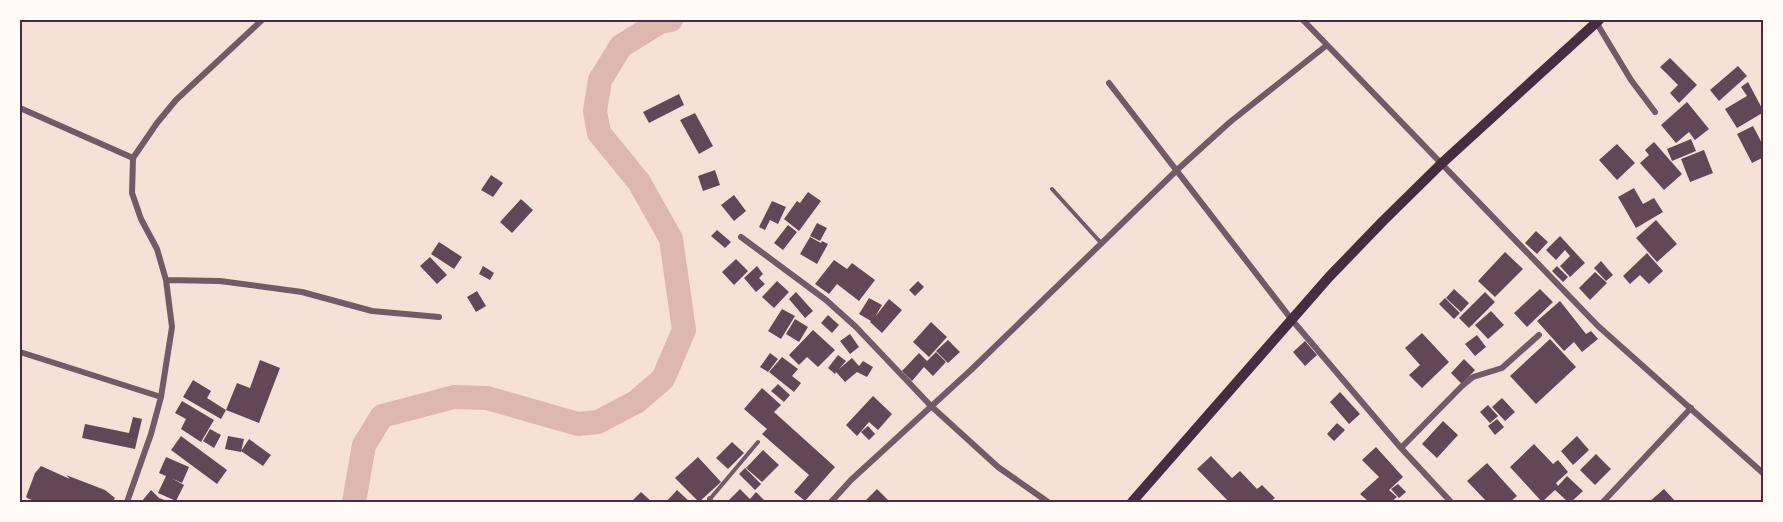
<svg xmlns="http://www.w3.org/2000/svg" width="1783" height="522" font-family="'Public Sans',sans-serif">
<rect width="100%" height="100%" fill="#f7e1d7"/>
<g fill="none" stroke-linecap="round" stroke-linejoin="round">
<path stroke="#dcb8b0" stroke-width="24" d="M354 502 364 445 382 416 454 397 487 398 578 424 598 422 636 402 663 379 684 330 671 239 639 182 599 133 595 111 600 80 621 46 660 22 671 20"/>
</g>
<path fill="#644757" d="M1670 58 1697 85 1679 103 1670 93 1678 85 1660 67Z
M1738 66 1747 76 1719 101 1710 90Z
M1748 82 1764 112 1737 128 1725 109 1747 96 1741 87Z
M679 94 684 105 649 123 643 112Z
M1687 102 1709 129 1695 140 1689 132 1676 143 1661 125Z
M695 113 713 146 699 154 680 120Z
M1753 126 1764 147V157L1752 163 1737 134Z
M1691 139 1696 151 1672 161 1667 149Z
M1654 142 1682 174 1664 190 1640 163 1649 155 1645 150Z
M1617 144 1635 163 1617 180 1599 160Z
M1704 150 1713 173 1690 182 1681 159Z
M715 170 720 185 703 191 698 176Z
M491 175 503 183 493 197 481 190Z
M1634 188 1643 204 1654 198 1663 212 1636 228 1618 197Z
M808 192 821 201 799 231 784 219 797 201 800 203Z
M734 195 746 211 734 221 721 205Z
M521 199 533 210 512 233 500 222Z
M772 201 786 207 778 224 770 220 765 230 759 227Z
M1656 220 1677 244 1657 262 1636 238Z
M817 223 827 228 820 241 810 236Z
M788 225 797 232 783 250 774 243Z
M717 230 731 242 725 248 711 236Z
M1536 231 1548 242 1537 254 1525 243Z
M1560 236 1585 263 1570 277 1560 266 1570 256 1565 250 1556 260 1546 250Z
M810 237 821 243 822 241 828 244 817 264 800 254Z
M439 242 462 257 454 269 431 254Z
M1505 252 1523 269 1495 297 1478 281Z
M1647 253 1663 271 1649 284 1640 275 1630 284 1623 276Z
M430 257 447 275 437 284 420 266Z
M736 259 748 271 734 285 722 272Z
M834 260 847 269 852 263 875 280 859 301 837 284 829 294 815 284Z
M1601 261 1613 275 1606 281 1594 268Z
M483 266 494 273 490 280 479 274Z
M757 266 763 274 759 278 765 284 756 292 744 278Z
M1557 266 1568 277 1563 282 1552 271Z
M1595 272 1607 283 1590 300 1579 288Z
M777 281 789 292 774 308 762 297Z
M918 281 924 287 915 296 909 290Z
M1454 289 1469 303 1461 312 1446 298Z
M1540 289 1553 302 1527 327 1514 313Z
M477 291 486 306 476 312 467 297Z
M796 292 813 311 805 318 789 299Z
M1485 292 1495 302 1469 328 1459 318Z
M869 298 882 305 875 317 889 299 902 310 882 333 870 322 871 321 859 314Z
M1445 298 1460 313 1454 319 1439 304Z
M1560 301 1586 334 1591 331 1598 339 1582 352 1574 342 1564 351 1537 321Z
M782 309 795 316 781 339 768 331Z
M1491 311 1504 325 1488 339 1475 325Z
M828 315 839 325 832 333 821 323Z
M795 319 808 327 799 342 786 334Z
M931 322 947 337 929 357 913 342Z
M813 330 835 350 818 367 807 357 799 365 789 355Z
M1422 333 1449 362 1422 388 1409 375 1420 365 1405 348Z
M850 334 859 347 850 354 840 341Z
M1477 335 1486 347 1475 356 1465 344Z
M1550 339 1576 367 1536 404 1510 376Z
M948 340 960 352 948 363 936 351Z
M1305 341 1317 355 1305 366 1293 352Z
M936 352 946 362 933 376 924 367 912 381 902 371 919 353 927 361Z
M770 353 778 359 768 372 760 367Z
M838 355 846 361 839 369 852 358 859 366 863 361 873 367 867 377 857 372 845 382 836 372 835 374 828 368Z
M782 357 798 369 792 376 801 383 794 392 769 372Z
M1464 359 1475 370 1462 384 1451 373Z
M260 360 280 368 259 423 226 410 237 383 250 388Z
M193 380 211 391 207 398 226 410 221 419 183 397Z
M778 384 790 395 784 402 771 391Z
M762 388 781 405 774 412 835 467 805 501 794 492 809 475 762 434 767 429 744 409Z
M1340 392 1360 414 1349 424 1330 402Z
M873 396 892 414 878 430 869 422 857 436 846 425Z
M1502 398 1515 412 1505 421 1492 407Z
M182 401 214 420 201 442 181 429 186 419 175 413Z
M1488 405 1498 416 1490 423 1480 412Z
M133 417 142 419 135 449 82 438 85 424 129 433Z
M1497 419 1504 427 1495 435 1488 426Z
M1443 421 1458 435 1437 458 1422 444Z
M1337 423 1345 430 1334 441 1327 434Z
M868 426 875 434 869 440 861 432Z
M210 429 221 435 214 448 203 441Z
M181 436 227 470 217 484 171 450Z
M228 436 244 439 241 452 225 449Z
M1577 436 1589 450 1573 465 1561 451Z
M249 439 271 455 263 466 241 451Z
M732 442 744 453 728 469 716 458Z
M1534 444 1553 464 1558 460 1568 472 1556 483 1558 486 1567 476 1583 491 1571 502H1568L1555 490 1542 502 1510 467Z
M1376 447 1403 477 1389 490 1397 497 1391 502H1369L1360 494 1379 477 1362 460Z
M763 450 779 465 762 482 746 468Z
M1596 454 1611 469 1595 485 1580 470Z
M1211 456 1232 478 1240 471 1257 489 1262 485 1275 498 1270 502H1229L1197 469Z
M166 457 189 467 182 483 171 478 184 485 176 501 158 493 166 476 159 473Z
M698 457 721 482 699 502 675 478Z
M1487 463 1517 496 1510 502H1487L1467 481Z
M41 466 70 479 66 475 105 490 115 498 112 502H38L29 499 26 497 35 473Z
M745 468 761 484 755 490 739 474Z
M1398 484 1406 492 1399 498 1391 489Z
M740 489 750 499 756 492 766 502H727Z
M877 489 890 502H868L866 500Z
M1664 489 1676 502H1649Z
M151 490 159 498 170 502H157L159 499 156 502H144L142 501Z
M677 490 690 502H666Z
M641 492 652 502H631Z"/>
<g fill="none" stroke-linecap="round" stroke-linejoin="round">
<path stroke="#755966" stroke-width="4" d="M1052 189 1102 244
M710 499 758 442"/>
<path stroke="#755966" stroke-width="6" d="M1303 20 1598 326 1764 474
M1596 22 1631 80 1655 112
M1109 83 1292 320 1401 448 1451 502
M20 108 133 158
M133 158 157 123 176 100 262 20
M741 237 826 300 856 327 931 406 998 467 1048 502
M166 280 220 281 302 292 372 311 439 317
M20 352 161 397
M1401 448 1462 386 1473 377 1502 368 1539 335
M710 499V502
M127 502 151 434 161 397 172 327 166 280 157 249 141 219 132 193 133 158
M831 502 851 480 972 369 1177 170 1230 122 1327 45
M1603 502 1691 408"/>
<path stroke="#4a2c40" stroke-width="10" d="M1132 502 1329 277 1383 221 1441 164 1599 20"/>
</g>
<rect width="1783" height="522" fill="none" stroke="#fffaf5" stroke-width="42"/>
<rect x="21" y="21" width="1741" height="480" fill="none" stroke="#4a2c40" stroke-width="2"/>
</svg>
